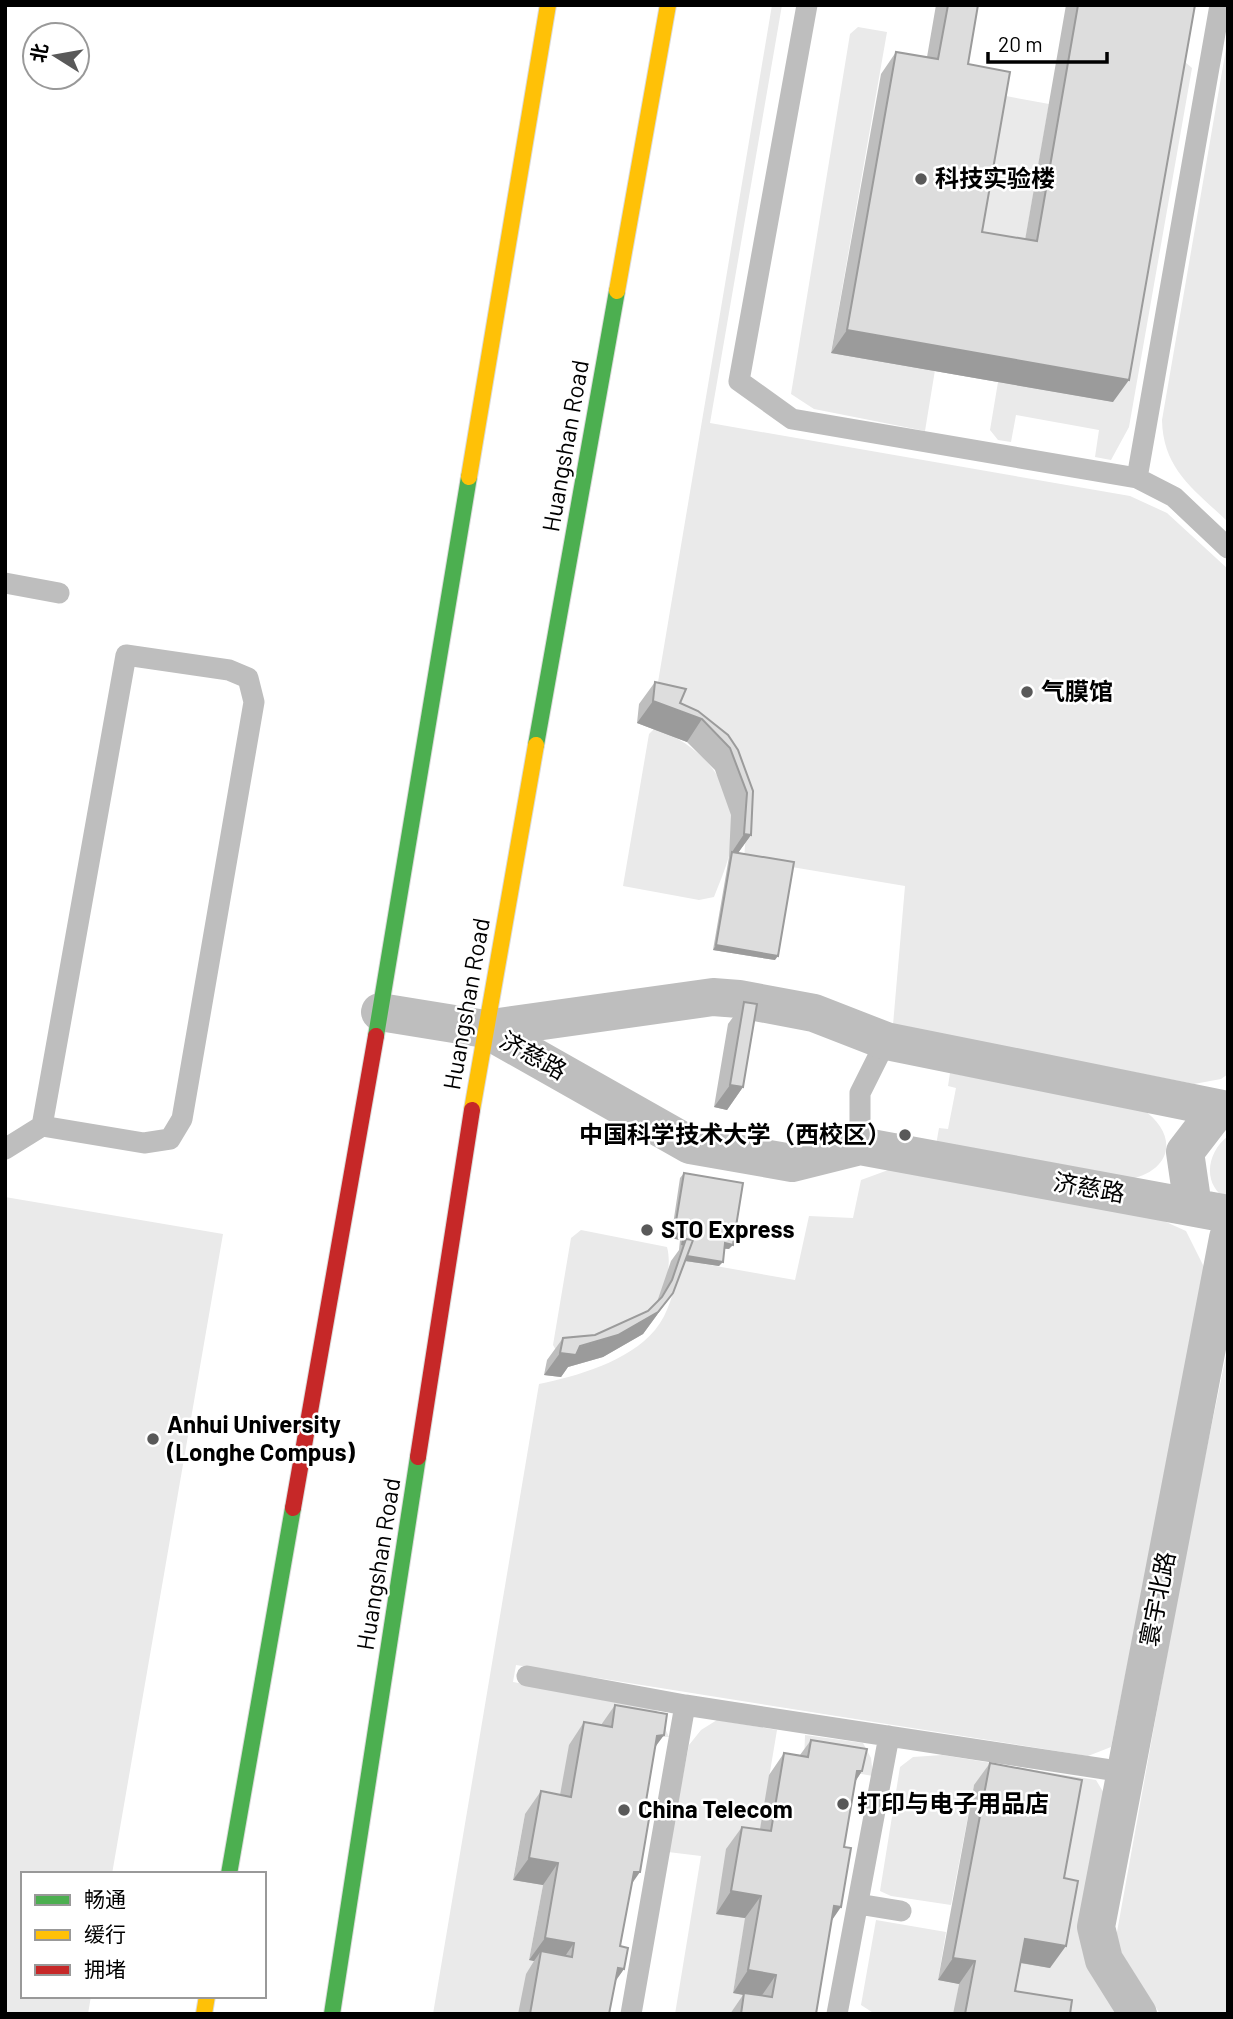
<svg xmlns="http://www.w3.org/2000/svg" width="1233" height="2019" font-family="Barlow,'Noto Sans SC',sans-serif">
<rect width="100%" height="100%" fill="#fff"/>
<path fill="#eaeaea" d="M772 5H782L710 423 1130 496 1167 513 1228 569V1074L1221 1079 1194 1084 893 1025 905 886 744 859 747 819 734 782 655 700Z
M858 27 887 32 831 352 935 370 925 431 814 409 791 394 850 34Z
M1228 37V522C1195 490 1163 470 1162 420Z
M1174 60 1185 62 1192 68 1129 427 1111 460 1095 457 1099 430 1016 415 1011 442 998 440 990 430 998 382 1113 402Z
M995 94 1049 104 1021 264 966 254Z
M655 728C710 749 744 795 729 856 725 870 719 884 714 897L699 900 623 886 649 734Z
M950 1073 1141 1108C1181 1135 1172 1173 1125 1180L936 1145 939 1128 948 1129 956 1088 948 1086Z
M1228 1136V1200C1201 1185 1207 1152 1228 1136Z
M891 1169 1146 1213 1186 1231 1206 1271 1111 1747 1088 1756 516 1665 513 1682 655 1707 669 1737H651L556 1819 525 1814 513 1879 543 1885 529 1960 559 1965 518 2014H433L539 1384C577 1376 628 1362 655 1330 671 1311 675 1283 682 1260L795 1280 809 1216 853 1218 861 1180Z
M5 1197 223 1234 112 1874H23V1996H91L88 2014H5Z
M581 1230 667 1247C673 1268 663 1304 646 1319 635 1330 578 1351 561 1359L553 1345 571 1238Z
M1228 1346V2014H1160L1115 1943 1187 1544Z
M717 1720 777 1730 733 1993 760 1998 758 2014H675L701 1856 668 1852 689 1745 701 1730Z
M805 1735 863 1743 871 1758 873 1776 804 1764Z
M942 1755 1096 1780 1105 1795 1119 2014H999L974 1785 951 1905 891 1896 880 1891 900 1767 913 1757Z
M876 1920 946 1932 938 1980 959 1984 954 2014H875L861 2005Z"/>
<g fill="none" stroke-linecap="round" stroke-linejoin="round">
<g stroke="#dbdbdb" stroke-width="18">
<path id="fast" d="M536 745 617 291
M376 1036 469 477
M229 1874 293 1508
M332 2014 418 1457"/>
</g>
<g stroke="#dbdbdb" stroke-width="18">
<path id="slow" d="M617 291 668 5
M469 477 548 5
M472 1110 536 745
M204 2014 207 1996"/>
</g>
<g stroke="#dbdbdb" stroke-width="18">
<path id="jam" d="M418 1457 472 1110
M293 1508 376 1036"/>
</g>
<path stroke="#bebebe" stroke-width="21" d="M807 5 739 381 792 419 1137 478 1174 497 1228 548
M1137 478 1220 5
M5 583 59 593
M860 1146V1093L886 1041
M5 1149 42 1126 126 655 229 670 248 678 254 702 182 1119 170 1139 144 1143 42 1126
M527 1676 685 1705 1124 1772
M858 1904 901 1911
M631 2014 685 1705
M837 2014 889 1736"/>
<path stroke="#bebebe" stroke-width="38" d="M380 1012 485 1029 713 997 739 999 814 1013 886 1041 1228 1110
M485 1029 690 1145 792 1163 860 1146 1228 1214
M1193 1207 1185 1152 1218 1109
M1138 2014 1104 1960 1096 1927 1228 1238"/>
<use href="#fast" stroke="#4caf50" stroke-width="16"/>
<use href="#slow" stroke="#ffc107" stroke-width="16"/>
<use href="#jam" stroke="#c62828" stroke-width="16"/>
</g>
<path fill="#bebebe" d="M936 5H978L968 64 982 232 1025 240 1066 5H1195L1113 402 831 353 881 74 896 52 927 57Z
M655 682 680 703 728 735 753 791 751 835 738 853 775 960 713 950 729 857 731 815 715 770 687 742 637 723 639 704Z
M744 1002 743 1087 727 1110 714 1107 728 1024Z
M684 1173 729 1249H725L719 1266 685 1261 657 1315 643 1334 603 1357 568 1367 561 1377 544 1375 547 1360 563 1338 595 1335 648 1311 657 1302 671 1261 679 1250 680 1240 671 1238 680 1178Z
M615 1705 664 1735 655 1746 620 1946 624 1969 615 1982 609 2014H518L526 1974 534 1961 529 1960 543 1885 513 1880 525 1814 541 1791 560 1795 569 1745 584 1722 601 1725Z
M811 1740 862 1771 855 1782 816 2014H730L743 1995 733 1993 745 1918 716 1914 726 1849 742 1827 760 1829 769 1775 784 1753 800 1755Z
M990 1763 1064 1878 1050 1968 1020 1963 1015 1991 1070 2014H953L959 1984 938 1980 974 1785Z"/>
<path fill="#9b9b9b" d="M847 330 1129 380 1113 402 831 353Z
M653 701 702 719 687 742 637 723Z
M744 834 751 835 735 857 732 852Z
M716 945 778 956 775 960 713 950Z
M730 1085 743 1087 727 1110 714 1107Z
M674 1233 684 1235 680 1240 671 1238Z
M725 1243 733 1245 729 1249 722 1248Z
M681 1255 723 1262 719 1266 679 1260Z
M673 1293 643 1334 603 1357 568 1367 561 1377 544 1375 560 1353 618 1335Z
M664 1735 648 1757 657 1736Z
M857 1771H862L847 1794Z
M529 1858 558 1863 543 1885 513 1880Z
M634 1872H640L624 1895Z
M731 1891 761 1896 745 1918 716 1914Z
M834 1906 841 1907 826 1929Z
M545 1938 574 1943 559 1965 541 1951 534 1961 529 1960Z
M1025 1939 1066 1946 1050 1968 1010 1961Z
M953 1958 975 1961 959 1984 938 1980Z
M618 1968 624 1969 608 1991Z
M748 1970 776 1975 760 1998 733 1993Z"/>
<path fill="#ddd" stroke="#9b9b9b" stroke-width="2" d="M948 5H978L968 64 1010 72 982 232 1037 241 1078 5H1195L1129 380 847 330 896 52 938 59Z
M655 682 686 689 680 703 698 711 728 735 738 750 753 791 751 835 744 834 747 793 730 748 702 719 653 701Z
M732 852 794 862 778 956 716 945Z
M744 1002 757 1004 743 1087 730 1085Z
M684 1173 743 1183 733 1245 725 1243 723 1262 687 1256 693 1240 686 1239 682 1245 684 1235 674 1233Z
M686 1239 693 1240 673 1293 658 1312 618 1335 580 1346 576 1355 560 1353 563 1338 595 1335 648 1311 662 1297 672 1280Z
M615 1705 667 1714 664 1735 657 1736 644 1813H650L640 1872H634L620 1946 628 1948 624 1969 618 1968 609 2014H530L541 1951 572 1957 574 1943 545 1938 558 1863 529 1858 541 1791 571 1797 584 1722 612 1727Z
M811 1740 867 1749 862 1771H857L844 1847 851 1848 841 1907 834 1906 816 2014H741L744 1993 772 1997 776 1975 748 1970 761 1896 731 1891 742 1827 771 1831 784 1753 808 1757Z
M990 1763 1082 1780 1064 1878 1078 1881 1066 1946 1025 1939 1015 1991 1072 2000 1070 2014H965L975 1961 953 1958Z"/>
<g fill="#595959" stroke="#fff" stroke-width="2.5">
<circle cx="921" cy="179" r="7"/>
<circle cx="1027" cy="692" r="7"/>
<circle cx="905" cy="1135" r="7"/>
<circle cx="647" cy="1230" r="7"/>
<circle cx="153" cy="1439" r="7"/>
<circle cx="843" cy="1804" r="7"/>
<circle cx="624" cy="1810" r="7"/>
</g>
<g text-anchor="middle" stroke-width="5" stroke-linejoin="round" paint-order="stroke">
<g font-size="24" font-weight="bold" fill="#000" stroke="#fff" text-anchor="start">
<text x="935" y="187">科技实验楼</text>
<text x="1041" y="700">气膜馆</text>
<text x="891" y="1143" text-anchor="end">中国科学技术大学（西校区）</text>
<text x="661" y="1238">STO Express</text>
<text x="167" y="1433">Anhui University<tspan x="167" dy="28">(Longhe Compus)</tspan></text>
<text x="857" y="1812">打印与电子用品店</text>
<text x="638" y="1818">China Telecom</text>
</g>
<g font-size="24" fill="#000" stroke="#fff">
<text transform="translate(566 446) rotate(-80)" y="8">Huangshan Road</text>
<text transform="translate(467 1004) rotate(-80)" y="8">Huangshan Road</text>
<text transform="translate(533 1056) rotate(29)" y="8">济慈路</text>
<text transform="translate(1089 1188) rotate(10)" y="8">济慈路</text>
<text transform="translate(379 1564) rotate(-81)" y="8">Huangshan Road</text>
<text transform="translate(1158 1599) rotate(-79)" y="8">寰宇北路</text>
</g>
</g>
<rect width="1233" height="2019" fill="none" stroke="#000000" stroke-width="14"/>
<rect x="21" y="1872" width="245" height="126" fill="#ffffff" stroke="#999999" stroke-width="2"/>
<rect x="35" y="1895" width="35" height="10" fill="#4caf50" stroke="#999999" stroke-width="2"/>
<text x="84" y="1907" font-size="21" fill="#000000">畅通</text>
<rect x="35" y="1930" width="35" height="10" fill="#ffc107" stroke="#999999" stroke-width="2"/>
<text x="84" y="1942" font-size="21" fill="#000000">缓行</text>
<rect x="35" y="1965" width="35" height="10" fill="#c62828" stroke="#999999" stroke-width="2"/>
<text x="84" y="1977" font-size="21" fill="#000000">拥堵</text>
<g transform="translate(56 56) rotate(281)"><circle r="33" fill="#ffffff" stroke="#999999" stroke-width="2"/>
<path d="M0-5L12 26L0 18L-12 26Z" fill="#595959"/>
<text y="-10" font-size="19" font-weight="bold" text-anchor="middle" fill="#000000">北</text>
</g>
<path d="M988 52v10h119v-10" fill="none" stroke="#000000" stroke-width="3.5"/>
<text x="998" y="52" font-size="21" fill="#000000" stroke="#ffffff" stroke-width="5" paint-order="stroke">20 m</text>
</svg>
